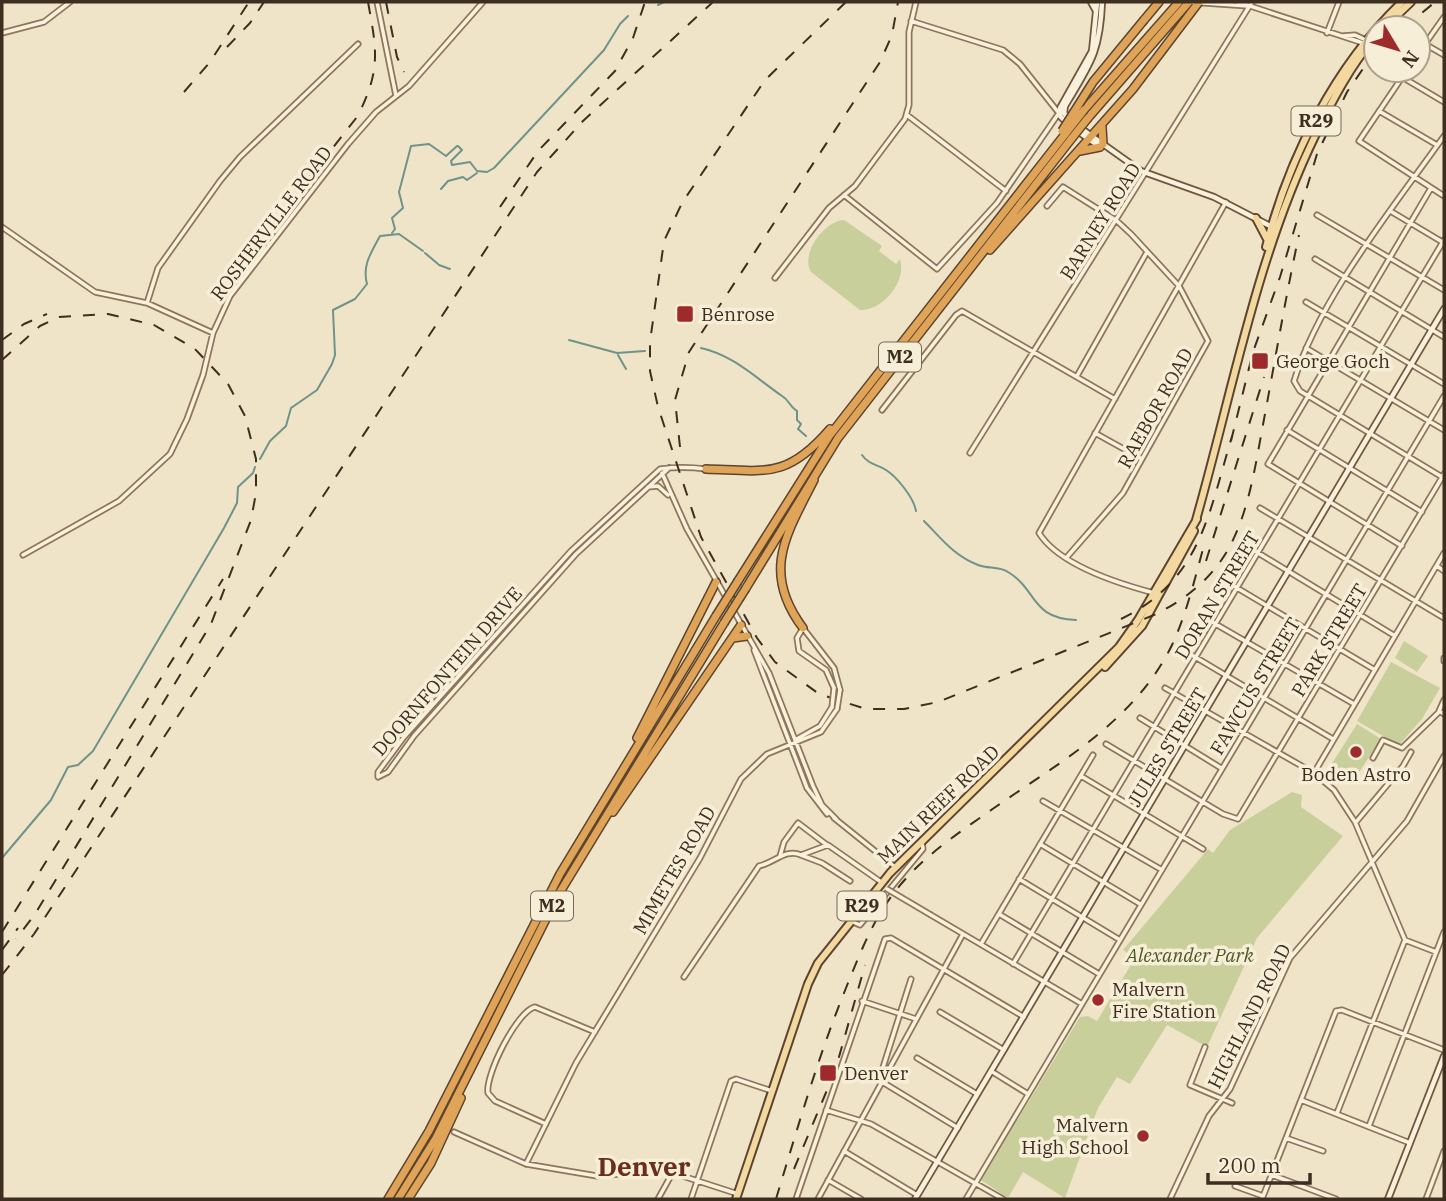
<svg xmlns="http://www.w3.org/2000/svg" width="1446" height="1201" font-family="'IBM Plex Serif',serif">
<rect width="100%" height="100%" fill="#f0e4c8"/>
<path fill="#c9cf9b" d="M844 220 882 246 879 251 896 264 900 259C907 281 883 311 860 310L811 272C800 254 824 221 844 220Z
M1404 641 1428 656 1417 672 1395 658Z
M1391 662 1440 688 1422 719 1399 745 1357 721Z
M1357 724 1381 739 1354 780 1331 765Z
M1292 792 1302 795 1301 807 1343 836 1257 938 1207 1047 1167 1025 1130 1084 1117 1077 1098 1108 1065 1198 1023 1172 1008 1198 981 1180 1080 1017 1088 1016 1097 1021 1135 958 1123 950 1208 849 1213 853 1230 830Z"/>
<g fill="none" stroke-linecap="round" stroke-linejoin="round">
<path stroke="#6f938a" stroke-width="2" d="M658 5 664 2
M458 146 462 150 451 161 452 165 470 162 477 171 487 172 494 168 604 50 620 24 628 16
M441 189 448 181 463 177 467 180 477 173
M392 233 395 229 392 218 403 208 399 192 411 146 429 144 446 156 457 146
M425 253 438 264
M439 265 450 269
M569 340 617 353 645 351
M701 348C733 355 756 378 782 396 789 400 790 407 797 411V420L801 424 798 429 806 436
M618 355 626 369
M862 455C869 465 877 464 886 470 897 477 914 498 916 511
M260 459 270 441 286 426 291 408 317 390 332 364 335 355 333 310 355 299 367 284C362 265 371 253 380 236L399 234 423 251
M924 521C941 538 954 556 978 565 988 569 999 566 1008 572 1038 590 1030 618 1076 620
M2 858 51 800 68 767 78 765 93 751 224 528 237 503 238 487 253 473 255 467"/>
<g stroke="#8d765c" stroke-width="7">
<path id="street" d="M377 2 396 96
M1189 2 1248 6
M1238 2 1363 43
M911 21 1003 50 1020 64 1058 112
M2 33 44 22 70 2
M1327 33 1339 2
M1342 36 1355 35 1368 41
M1425 44 1444 55
M1418 54 1444 17
M1407 70 1359 141 1444 196
M1402 77 1444 102
M1379 111 1437 145
M907 115 1006 191
M844 195 937 269 997 203 1061 110
M1047 206 1063 187 1117 221 1131 234 1179 286 1208 341 1123 493 1067 557
M1392 212 1444 243
M1317 215 1444 290
M2 227 95 292 147 303 213 333
M1315 259 1444 337
M775 278 829 208 855 186 905 119 909 105V32L916 2
M1306 302 1444 384
M147 303 158 268 220 181 240 157 358 44
M1306 348 1444 430
M1077 376 1147 252
M882 410 956 315 962 311 1115 399
M1287 430 1422 512
M1095 433 1142 459
M970 453 1252 2
M669 468 576 554 414 736 388 772 378 777V772L404 737 571 551 660 469C675 467 690 467 706 469
M662 473 687 529 769 673 813 786 822 805 836 819
M1442 477 1300 391 1294 381C1320 297 1393 208 1444 136
M648 487 658 486 668 495
M1260 508 1444 618
M1245 545 1395 636
M1402 546 1268 464 1431 188
M23 555 119 501 170 454 187 419 203 375 213 333 230 296 348 144 376 112 409 86 483 2
M1437 566 1444 571
M1222 579 1375 670
M1154 593C1120 584 1059 565 1039 533L1226 202
M1200 615 1354 704
M1180 648 1333 739
M754 650 807 788 827 814
M1444 658V661
M834 688 826 670 799 651 797 638 803 628 834 668 840 690
M1165 688 1314 773 1334 790 1355 822 1405 940 1436 952
M1444 700 1439 711 1444 714
M1140 718 1221 768
M795 740 820 726 832 707
M1106 744 1223 814 1238 819 1444 474
M1373 758 1383 740 1402 748 1439 712
M1314 773 1444 553
M1081 776 1203 849
M1043 801 1162 870
M834 818 895 867
M1356 822 1403 766 1411 752
M1040 844 1140 904
M801 855 822 863 850 881
M780 856 784 842 798 823 827 845
M1019 879 1120 940
M999 914 1099 974
M931 915 1082 1004
M853 922 860 925 923 849 922 842
M981 944 1093 755
M1013 964 1444 240
M684 977 759 866C774 863 786 848 801 855L828 845 881 882
M911 979 879 1080 958 1128
M862 1001 916 1019
M940 1012 1004 1050
M1205 1047 1190 1085 1232 1103
M917 1058 977 1094
M991 1071 1028 1094
M1301 1100 1410 1143
M826 1110 871 1124 1003 1199
M1337 1113 1405 940
M546 1124 495 1101 488 1093C485 1075 517 1011 535 1007L595 1032
M1369 1126 1444 932
M454 1132 526 1164 597 1176 664 1170 738 1194
M1286 1138 1323 1151
M844 1151 917 1195
M526 1164 576 1063 700 858 741 779 767 754 821 732 837 709
M1272 1175 1336 1199
M828 1180 861 1199
M1235 1186 1263 1196
M658 1199 673 1172
M691 1199 731 1081 736 1079 772 1091
M796 1199 885 939 891 938 1024 1017
M818 1199 963 934
M966 1199 1444 396
M1170 1199 1209 1116 1230 1089 1290 958 1407 821 1444 756
M1262 1199 1336 1011 1342 1010 1444 1050
M1426 1199 1444 1151"/>
</g>
<g stroke="#6f573f" stroke-width="8">
<path id="secondary" d="M1091 2 1096 11
M1069 119 1064 113 1065 106C1090 64 1100 53 1102 2
M1069 125 1060 116V108L1092 51 1097 2
M1079 127 1141 171 1214 197 1274 228
M1076 130 1100 147
M915 1199 1444 309
M1388 1199 1444 1056"/>
</g>
<g stroke="#5b4430" stroke-width="10">
<path id="primary" d="M1384 28 1411 2
M1256 218 1267 239
M1266 247C1289 157 1335 66 1402 2
M1196 520C1233 390 1256 258 1315 136 1332 101 1350 66 1376 36
M1105 667 1142 626 1194 531
M736 1199 808 984 818 963 890 873 1119 647 1138 620 1197 519"/>
</g>
<g stroke="#5b4430" stroke-width="10">
<path id="highway" d="M1144 20 1159 2
M1084 110 1179 2
M1088 118 1189 2
M1102 127 1103 144
M1080 151 1100 147
M990 250 1133 89 1199 2
M706 469C766 471 787 479 830 429
M738 581 830 435 1066 133
M746 588 838 438 1072 138
M803 628C761 572 786 535 814 480
M733 638 747 636
M637 738 716 582
M613 812 741 625
M388 1199 429 1131 560 874 716 616
M398 1199 436 1138 557 897 724 623
M408 1199 431 1163 461 1098"/>
</g>
<use href="#street" stroke="#faf1dc" stroke-width="3.5"/>
<use href="#secondary" stroke="#faf1dc" stroke-width="4.5"/>
<use href="#primary" stroke="#f3d9a0" stroke-width="6"/>
<use href="#highway" stroke="#e0a458" stroke-width="7"/>
<path stroke="#3d2e20" stroke-width="2" stroke-dasharray="12 12" stroke-linecap="butt" d="M386 2 397 57 404 72
M846 2 765 80 682 203 664 241 650 342V371L658 407 701 537 757 638 775 662 819 694 866 709H904L938 702 1154 615C1183 601 1209 581 1226 553 1250 513 1256 460 1265 414 1276 355 1286 295 1299 235
M1404 28 1435 2
M227 47 250 23 264 2
M184 92 210 62 249 2
M500 207 538 151 615 71 633 38 645 2
M215 297 357 117C381 71 377 51 368 2
M2 340 24 324 47 314
M2 360 40 326 59 317 108 314 154 325 195 349 228 384 245 416 256 459V493L251 520 211 624 35 914 16 939
M1231 441 1253 352 1280 277 1317 154 1347 92 1376 50
M680 447 675 400 689 352 880 62 892 35 898 2
M1206 561 1264 377
M1121 619C1202 580 1209 511 1233 433
M2 932 223 579
M2 950 18 928
M2 975 34 934 537 172 583 121 713 2
M794 1169 835 1071 865 965
M776 1199C797 1130 817 1060 844 993 859 956 872 920 897 889 923 856 960 832 994 808 1060 762 1135 721 1172 645 1186 615 1194 582 1203 549"/>
<g stroke="#8d765c" stroke-width="7" stroke-linecap="butt">
<path id="street-bridge" d="M832 707 834 688
M837 709 840 690
M887 889 931 915"/>
</g>
<g stroke="#5b4430" stroke-width="10" stroke-linecap="butt">
<path id="highway-bridge" d="M1062 131 1093 82 1144 20
M1066 133 1084 110
M1072 138 1088 118
M716 616 738 581
M724 623 746 588"/>
</g>
<use href="#street-bridge" stroke="#faf1dc" stroke-width="3.5"/>
<use href="#highway-bridge" stroke="#e0a458" stroke-width="7"/>
</g>
<g fill="#9e2a2b" stroke="#f7eed8" stroke-width="2.5">
<rect x="676" y="305" width="18" height="18" rx="3.5"/>
<rect x="1251" y="352" width="18" height="18" rx="3.5"/>
<circle cx="1356" cy="752" r="7"/>
<circle cx="1098" cy="1000" r="7"/>
<rect x="819" y="1064" width="18" height="18" rx="3.5"/>
<circle cx="1143" cy="1136" r="7"/>
</g>
<g text-anchor="middle" stroke-width="7" stroke-linejoin="round" paint-order="stroke">
<g fill="#f7eed8" stroke="#756857" stroke-width="2">
<rect x="1291.5" y="106.5" width="49" height="29" rx="5"/>
<rect x="879" y="342.5" width="42" height="29" rx="5"/>
<rect x="531" y="891.5" width="42" height="29" rx="5"/>
<rect x="837.5" y="891.5" width="49" height="29" rx="5"/>
</g>
<g font-size="18" font-weight="bold" fill="#3d2e20">
<text x="1316" y="127">R29</text>
<text x="900" y="363">M2</text>
<text x="552" y="912">M2</text>
<text x="862" y="912">R29</text>
</g>
<g font-size="19" fill="#3d2e20" stroke="#f7eed8">
<text transform="translate(1100 221) rotate(-58)" y="7">BARNEY ROAD</text>
<text transform="translate(271 223) rotate(-53)" y="7">ROSHERVILLE ROAD</text>
<text transform="translate(1155 408) rotate(-61)" y="7">RAEBOR ROAD</text>
<text transform="translate(1217 595) rotate(-59)" y="7">DORAN STREET</text>
<text transform="translate(1329 640) rotate(-59)" y="7">PARK STREET</text>
<text transform="translate(447 671) rotate(-49)" y="7">DOORNFONTEIN DRIVE</text>
<text transform="translate(1255 686) rotate(-59)" y="7">FAWCUS STREET</text>
<text transform="translate(1167 747) rotate(-59)" y="7">JULES STREET</text>
<text transform="translate(938 804) rotate(-44)" y="7">MAIN REEF ROAD</text>
<text transform="translate(674 870) rotate(-60)" y="7">MIMETES ROAD</text>
<text transform="translate(1249 1016) rotate(-63)" y="7">HIGHLAND ROAD</text>
</g>
<g font-size="19" fill="#3d2e20" stroke="#f7eed8" text-anchor="start">
<text x="701" y="321">Benrose</text>
<text x="1276" y="368">George Goch</text>
<text x="1356" y="781" text-anchor="middle">Boden Astro</text>
<text x="1112" y="996">Malvern<tspan x="1112" dy="22">Fire Station</tspan></text>
<text x="844" y="1080">Denver</text>
<text x="1129" y="1132" text-anchor="end">Malvern<tspan x="1129" dy="22">High School</tspan></text>
</g>
<g font-size="19" font-style="italic" fill="#4d5a26" stroke="#f7eed8">
<text x="1190" y="962">Alexander Park</text>
</g>
<g font-size="26" font-weight="bold" fill="#6b2e1e" stroke="#f7eed8">
<text x="644" y="1176">Denver</text>
</g>
</g>
<rect width="1446" height="1201" fill="none" stroke="#3d2e20" stroke-width="7"/>
<g transform="translate(1397 49) rotate(128)"><circle r="33" fill="#f7eed8" stroke="#ada18e" stroke-width="2"/>
<path d="M0-5L12 26L0 18L-12 26Z" fill="#9e2a2b"/>
<text y="-10" font-size="19" font-weight="bold" text-anchor="middle" fill="#3d2e20">N</text>
</g>
<path d="M1208 1173v10h102v-10" fill="none" stroke="#3d2e20" stroke-width="3.5"/>
<text x="1218" y="1173" font-size="21" fill="#3d2e20" stroke="#f7eed8" stroke-width="5" paint-order="stroke">200 m</text>
</svg>
